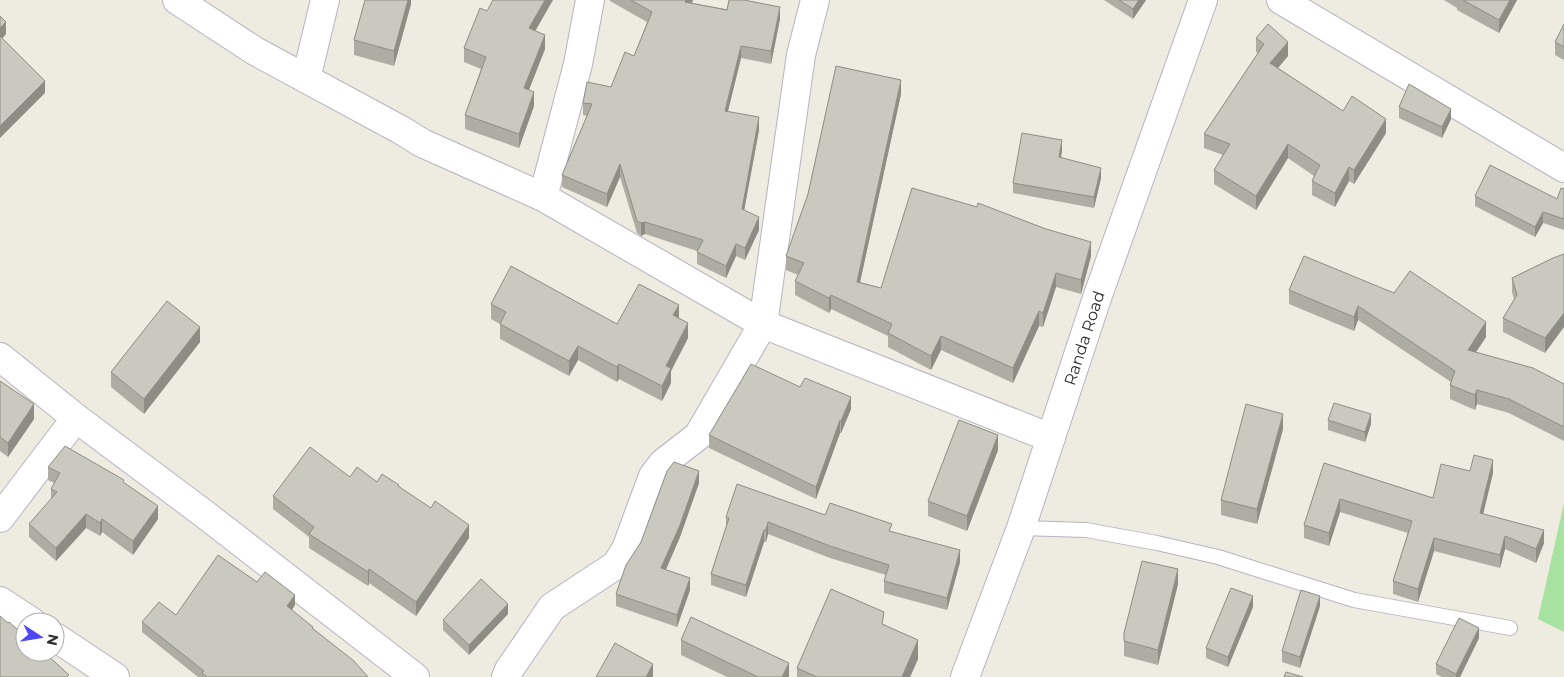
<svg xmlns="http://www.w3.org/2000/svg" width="1564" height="677" font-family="Montserrat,sans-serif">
<rect width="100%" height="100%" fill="#eeebe1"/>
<path fill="#a8e2a0" d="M1564 503V632L1538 619Z"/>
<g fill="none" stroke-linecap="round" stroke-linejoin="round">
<g stroke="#b5b4c0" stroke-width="16">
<path id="service" d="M1021 528 1086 530 1157 543 1218 557 1354 600 1510 628"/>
</g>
<g stroke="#b5b4c0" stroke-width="30">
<path id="minor" d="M177 0 255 51 401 130 422 143 543 197 763 324 1051 438
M1281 0 1564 168
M306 79 325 0
M543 197 578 64 590 0
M0 357 76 418 203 513 415 677
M0 518 76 418
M0 601 32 622
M55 637 115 677
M506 677 509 670 552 607 616 565 626 549 653 476 663 463 698 436 763 324 801 55 815 0
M965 677 1021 528 1097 298 1203 0"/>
</g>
<use href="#service" stroke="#fff" stroke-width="14"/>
<use href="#minor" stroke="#fff" stroke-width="28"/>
</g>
<path fill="#aeada4" d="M411 0V4L394 66 354 55V40Z
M610 0H693L692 3 780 19 771 64 741 58 728 111 759 130 744 210 759 230 745 260 736 256 726 278 697 264V251L645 234 641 236 637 233 620 177 607 207 562 187V175L587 116 583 115V103L611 87 634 56 647 22 610 1Z
M1104 0H1146L1133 19Z
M1444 0H1517L1499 33 1457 10V8Z
M1564 24V60L1555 55V42Z
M535 31 545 49 529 90 534 106 519 148 465 129V115L481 69 464 62V48Z
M1256 38 1288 56 1278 68 1343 111 1386 133 1354 184 1349 181 1335 207 1312 195V181L1314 176 1288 158 1256 210 1214 184V170L1223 155 1204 148V134L1258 53 1256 52Z
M901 94 860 282 881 288 1091 256 1081 294 1056 287 1043 327 1039 326 1013 383 941 350 931 370 888 347V336L831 309 829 313 795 295V281L798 275 786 270V256Z
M1399 107 1451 119 1442 138 1399 118Z
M1062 151 1061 157 1101 178 1094 208 1013 193V183Z
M1564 189V230L1543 223 1535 237 1475 206V196L1557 199Z
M1304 256 1486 337 1476 352 1564 384V441L1509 413 1477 404 1475 410 1450 399V385L1451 382 1358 320 1354 331 1289 304V290Z
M1553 258 1545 353 1503 332V318L1514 299 1512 292V278Z
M491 304 617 324 679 318 688 338 671 371V383L662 401 619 379 617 382 578 360 569 376 500 339V324L491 319Z
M200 342 144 414 111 387V372Z
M0 381 34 419 8 457 0 451Z
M800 387 851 409 841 433H840L816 499 709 448V435Z
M1328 420 1371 424 1365 442 1328 430Z
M1283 429 1257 524 1221 515V500Z
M998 450 967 531 928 516V501Z
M1324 463 1433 498 1470 471 1493 473 1483 514 1544 543 1536 563 1505 549 1500 568 1434 551 1418 602 1393 594V581L1408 533 1340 512 1329 546 1304 538V525Z
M48 467 124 483 158 519 133 555 102 532 100 536 86 528 56 561 29 537V524L51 500V489L54 483 48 480Z
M350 477 377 482 399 487 469 538 416 616 369 583 368 586 309 548V537L273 509V496Z
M699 483 680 537 666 570 690 590 677 627 616 606V594L641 542Z
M825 515 892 532 960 562 947 610 884 593V581L886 575 830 558 768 534 766 542H764L746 597 711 585V574L726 528V517Z
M257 582 295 605 292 610 313 629 368 677H198L142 632V622L176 615Z
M1178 584 1158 665 1124 656V633Z
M1320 606 1300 668 1282 662V651Z
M1253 607 1228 667 1206 658V648Z
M508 614 469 655 443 630V620Z
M884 624 918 659 910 677H797V668Z
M1479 638 1460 677H1442L1436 674V664Z
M681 640 789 677H727L681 655Z"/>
<path fill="#8d8d86" d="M408 0H411V4L394 66V51Z
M545 0H553L529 42V28Z
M686 0H693L685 14V2Z
M1139 0H1146L1133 19V9Z
M1510 0H1517L1499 33V20Z
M780 7V19L771 64V51Z
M6 22V34L0 41V28Z
M545 35V49L524 102V88Z
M1288 42V56L1270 77V63Z
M741 46V58L725 123V111Z
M901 80V94L857 296V282Z
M45 81V93L0 138V126Z
M534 92V106L519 148V134Z
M1451 109V119L1442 138V127Z
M759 117V130L742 222V209Z
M1386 119V133L1354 184V170Z
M1062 140V151L1059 167V157Z
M1288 144V158L1256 210V196Z
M620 164V177L607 207V194Z
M1349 167V181L1335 207V193Z
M1101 168V178L1094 208V197Z
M1543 212V223L1535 237V227Z
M759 217V230L745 260V248Z
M645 222V234L641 236V223Z
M1091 242V256L1081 294V280Z
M736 244V256L726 278V266Z
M1056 273V287L1043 327V313Z
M831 295V309L829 313V298Z
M679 305V320L673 315Z
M1358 306V320L1354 331V317Z
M1039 311V326L1013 383V368Z
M1564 313V327L1545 353V338Z
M1486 322V337L1468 364V350Z
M688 323V338L671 371V383L662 401V386L666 366Z
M200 327V342L144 414V399Z
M941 336V350L931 370V356Z
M578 346V360L569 376V361Z
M619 364V379L617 382V367Z
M1477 390V404L1475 410V395Z
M851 397V409L841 433V421Z
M34 404V419L8 457V443Z
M1283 414V429L1257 524V509Z
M1371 414V424L1365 442V432Z
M840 420V433L816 499V487Z
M998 435V450L967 531V516Z
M1493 460V473L1480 527V513Z
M699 471V483L680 537 661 580V568Z
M1340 499V512L1329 546V533Z
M158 506V519L133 555V541Z
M86 514V528L56 561V548Z
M102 519V532L100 536V523Z
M768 522V534L766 542V530Z
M469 525V538L416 616V602Z
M764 530V542L746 597V585Z
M1544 530V543L1536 563V549Z
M1505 536V549L1500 568V555Z
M1434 538V551L1418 602V589Z
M960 550V562L947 610V598Z
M369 569V583L368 586V572Z
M1178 569V584L1158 665V650Z
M690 578V590L677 627V615Z
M295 595V605L287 616V606Z
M1253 596V607L1228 667V657Z
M1320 596V606L1300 668V657Z
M508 604V614L469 655V645Z
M1479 628V638L1460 677H1456V674Z
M918 640V659L910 677H902Z
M789 663V677H782Z
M653 664V677H646Z"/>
<path fill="#cac9bf" stroke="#8d8d86" d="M365 0H408L394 51 354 40Z
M493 0H545L529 28 545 35 524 88 534 92 519 134 465 115 486 57 464 48 480 8 487 11Z
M631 0H686L685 2 727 10 729 0H744L780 7 771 51 741 46 725 111 759 117 742 209 759 217 745 248 736 244 726 266 697 252 703 240 645 222 641 223 637 221 620 164 607 194 562 175 592 104 583 103 587 82 611 87 625 52 634 56 652 12Z
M1119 0H1139L1133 9Z
M1463 0H1510L1499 20Z
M0 16 6 22 0 28Z
M1268 24 1288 42 1270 63 1343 111 1352 96 1386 119 1354 170 1349 167 1335 193 1312 181 1320 165 1288 144 1256 196 1214 170 1230 144 1204 134 1264 44 1256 38Z
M1564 24V47L1555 42Z
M0 36 45 81 0 126Z
M836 66 901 80 857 282 881 288 912 188 977 207 978 203 1046 229 1091 242 1081 280 1056 273 1043 313 1039 311 1013 368 941 336 931 356 888 333 892 324 831 295 829 298 795 281 804 263 786 256 808 194Z
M1409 84 1451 109 1442 127 1399 107Z
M1022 133 1062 140 1059 157 1101 168 1094 197 1013 183Z
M1490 165 1557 199 1561 188 1564 189V219L1543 212 1535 227 1475 196Z
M1564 254V313L1545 338 1503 318 1517 295 1512 278 1553 258Z
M1304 256 1394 293 1410 271 1486 322 1468 350 1533 368 1564 384V427L1509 399 1477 390 1475 395 1450 385 1455 371 1358 306 1354 317 1289 290Z
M511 266 617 324 639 284 679 305 673 315 688 323 666 366 671 368 662 386 619 364 617 367 578 346 569 361 500 324 506 312 491 304Z
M167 301 200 327 144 399 111 372Z
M751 364 800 387 805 378 851 397 841 421 840 420 816 487 709 435Z
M0 381 34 404 8 443 0 437Z
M1334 403 1371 414 1365 432 1328 420Z
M1246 404 1283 414 1257 509 1221 500Z
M959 420 998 435 967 516 928 501Z
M65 446 124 480 123 482 158 506 133 541 102 519 100 523 86 514 56 548 29 524 57 492 51 489 60 473 48 467Z
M310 447 350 477 357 467 377 482 382 474 399 485 398 486 431 508 435 501 469 525 416 602 369 569 368 572 309 534 314 527 273 496Z
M1474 455 1493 460 1480 513 1544 530 1536 549 1505 536 1500 555 1434 538 1418 589 1393 581 1412 521 1340 499 1329 533 1304 525 1324 463 1433 498 1441 464 1470 471Z
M674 462 699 471 680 525 661 568 690 578 677 615 616 594 626 565 641 542 667 471Z
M737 484 825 515 830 503 892 524 889 531 960 550 947 598 884 581 889 565 830 546 768 522 766 530H764L746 585 711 574 729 518 726 517Z
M218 555 257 582 265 572 295 595 287 606 313 627 312 628 354 661 368 677H207L202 673 204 671 142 622 159 602 176 615Z
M1142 561 1178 569 1158 650 1124 641V633Z
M481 579 508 604 469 645 443 620Z
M1231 588 1253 596 1228 657 1206 648Z
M831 589 884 612 882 624 918 640 902 677H817L797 668Z
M1301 590 1320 596 1300 657 1282 651Z
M0 616 8 623 9 622 25 636V652H44L69 675 67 677H0Z
M691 617 789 663 782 677H758L681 640Z
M1459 618 1479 628 1456 674 1436 664Z
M615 643 653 664 646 677H596Z
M1286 672 1303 677H1284Z"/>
<g text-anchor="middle" stroke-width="4" stroke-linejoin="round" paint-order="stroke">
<g font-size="16" fill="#2d2d2d" stroke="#fff">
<text transform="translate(1084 338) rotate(-72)" y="6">Randa Road</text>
</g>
</g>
<g transform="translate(40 637) rotate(102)"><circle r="24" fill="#ffffff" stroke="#ababab"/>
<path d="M0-4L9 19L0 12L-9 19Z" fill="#5049f3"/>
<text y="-8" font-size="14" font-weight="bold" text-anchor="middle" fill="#2d2d2d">N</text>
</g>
</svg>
